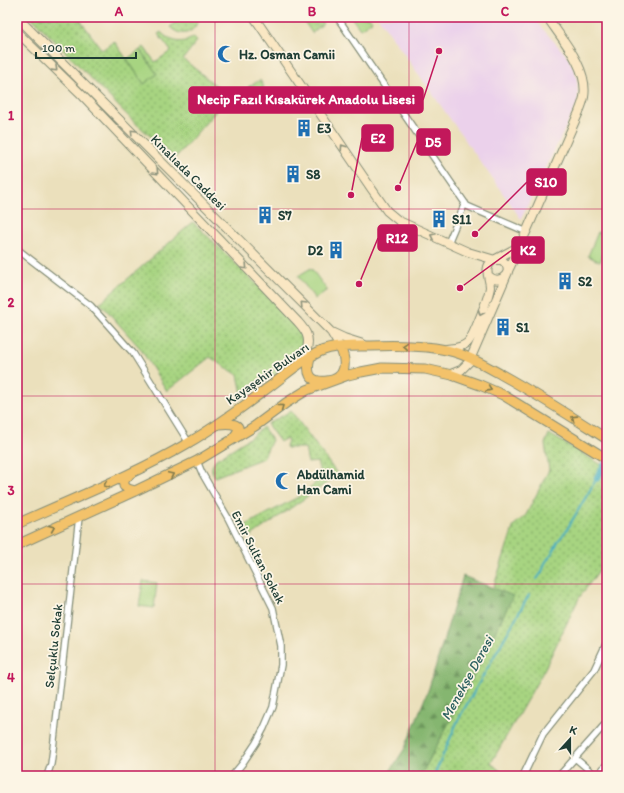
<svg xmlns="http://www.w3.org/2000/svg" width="624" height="793" font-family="Itim,sans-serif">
<defs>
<pattern id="grass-dots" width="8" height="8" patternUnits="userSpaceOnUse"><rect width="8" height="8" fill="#a7d481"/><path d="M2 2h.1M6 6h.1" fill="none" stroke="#87ad6a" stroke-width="1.8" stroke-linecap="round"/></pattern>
<pattern id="forest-firs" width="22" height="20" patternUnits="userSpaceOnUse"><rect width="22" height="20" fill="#85b66f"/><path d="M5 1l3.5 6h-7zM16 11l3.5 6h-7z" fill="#6c955c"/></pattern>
<pattern id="park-tufts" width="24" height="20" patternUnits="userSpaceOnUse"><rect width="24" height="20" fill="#a7d481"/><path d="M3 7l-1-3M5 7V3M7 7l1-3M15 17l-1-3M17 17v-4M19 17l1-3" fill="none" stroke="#87ad6a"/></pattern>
</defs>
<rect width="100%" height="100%" fill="#fcf5e5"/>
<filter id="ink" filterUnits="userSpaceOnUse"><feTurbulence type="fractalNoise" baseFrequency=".025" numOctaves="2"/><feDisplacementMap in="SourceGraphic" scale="8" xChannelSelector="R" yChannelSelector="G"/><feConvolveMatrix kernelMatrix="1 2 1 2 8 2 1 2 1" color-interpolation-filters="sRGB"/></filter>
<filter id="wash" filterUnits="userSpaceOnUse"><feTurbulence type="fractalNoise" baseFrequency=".012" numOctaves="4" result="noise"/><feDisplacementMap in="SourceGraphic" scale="16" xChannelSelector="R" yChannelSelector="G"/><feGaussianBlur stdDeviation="0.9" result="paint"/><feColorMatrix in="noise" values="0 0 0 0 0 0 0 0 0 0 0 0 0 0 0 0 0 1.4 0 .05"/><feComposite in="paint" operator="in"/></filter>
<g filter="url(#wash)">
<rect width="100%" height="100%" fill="#ebe0bc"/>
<path fill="#ebd1eb" d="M378 17H532L568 57 575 72 577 80 578 97 577 104 521 219Z"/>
<path fill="url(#grass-dots)" stroke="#63885a" d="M31 17H78L102 50 114 41 144 84 157 74 140 50 144 47 155 62 171 51 158 34 161 32C170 42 183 45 194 37L197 41 183 59 229 96 175 158 132 120Z
M184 17H194L198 21C193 35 180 37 170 27Z
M193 222 279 306 303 335V345L285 368 243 398 238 375 210 357 167 391 140 348 100 303Z
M291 411 338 475 248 538 242 527 300 496 318 481C321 475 319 468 317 462L308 463 305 448H287L286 446 288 440C285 439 282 440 280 442L267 424Z
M263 427 272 440 263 458 215 477 212 471V467L215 460 251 437Z
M549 434 607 468V559L579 598 544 670 491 763 506 776H419L426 766 476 671 512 597 493 589 514 525 526 515 549 470 545 444Z"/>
<path fill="url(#forest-firs)" stroke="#527a52" d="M463 576 513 596 476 671 426 766 419 776H387L405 748 429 688Z"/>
<path fill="url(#park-tufts)" stroke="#63885a" d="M303 17H318L323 24 312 33 302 18Z
M260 80 264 87 253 94 248 87Z"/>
<path fill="#a7d481" stroke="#63885a" d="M351 17H369L372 21 360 29Z
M140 50 157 74 144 84 127 59Z
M598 232 607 235V246L600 262 588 256Z
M311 268 327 290 315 299 298 276Z
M143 581 157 583 154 608 139 606Z"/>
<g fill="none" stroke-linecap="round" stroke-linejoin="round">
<path stroke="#44aec3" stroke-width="2" d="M537 579 542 572 545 563 554 550 558 541 566 531 597 478
M434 776 458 720 529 595"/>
<path stroke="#44aec3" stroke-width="7" d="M597 478 607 461"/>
</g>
</g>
<g filter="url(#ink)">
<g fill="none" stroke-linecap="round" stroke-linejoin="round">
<g stroke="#858e78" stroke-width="8">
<path id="street" d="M337 17 467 206 527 232
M448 243 465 203
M17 249 91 306 133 353 189 443
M197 461 202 473 228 518 273 608 281 646V665L273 707 264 728 256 743 242 764 232 776
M575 758 596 776
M47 776 51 764 53 749 79 517
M523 776 543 734 594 670 607 642
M559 776 607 722
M597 776 607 764"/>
</g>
<g stroke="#858e78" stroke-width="10">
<path id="secondary" d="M17 17 331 332 340 347
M254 17 371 188 387 211 399 221 468 252 495 260H502L507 265 508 272 469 362 461 370 451 374
M17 32 83 96 298 322C306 331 310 337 307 349 305 355 303 359 299 363
M489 276C494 281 501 281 506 275L520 246 579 112C581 107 583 102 584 97 589 69 562 39 547 17
M331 332 344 338 363 344
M447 349C454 348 461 348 467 343 473 338 489 296 490 287 490 278 483 269 492 261L520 246"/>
</g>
<g stroke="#858e78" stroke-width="11">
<path id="primary" d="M310 357C306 373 309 383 327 381 347 379 347 362 340 347
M219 424C230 423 247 423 233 438
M129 475 124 480V486L128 489 135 491
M17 524C74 498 134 475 188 443 215 427 240 409 265 390 282 378 300 361 319 352 334 345 355 346 371 346 397 345 429 345 454 352 471 357 486 366 502 375 538 395 572 417 607 439
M17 545 135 491 197 461 255 426 286 403 307 390 348 375 361 372 382 368 425 369 452 375 480 385 503 395 607 459"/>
</g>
<use href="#street" stroke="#fff" stroke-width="5.5"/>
<use href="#secondary" stroke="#fae7c3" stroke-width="8"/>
<use href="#primary" stroke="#f3c26a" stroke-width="9"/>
</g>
<defs><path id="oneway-chevron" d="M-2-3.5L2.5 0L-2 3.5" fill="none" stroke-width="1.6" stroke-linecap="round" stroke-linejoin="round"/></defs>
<g stroke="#8c927c">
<use href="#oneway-chevron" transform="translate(55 69) rotate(44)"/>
<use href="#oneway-chevron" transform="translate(133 132) rotate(-135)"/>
<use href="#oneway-chevron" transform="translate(343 147) rotate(-124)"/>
<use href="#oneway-chevron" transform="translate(156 172) rotate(47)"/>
<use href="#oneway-chevron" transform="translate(433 236) rotate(-155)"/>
<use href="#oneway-chevron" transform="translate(245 267) rotate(46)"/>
<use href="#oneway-chevron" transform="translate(303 304) rotate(-134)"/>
<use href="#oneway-chevron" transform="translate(481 313) rotate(112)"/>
</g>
<g stroke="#7e794c">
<use href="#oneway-chevron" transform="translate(405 346) rotate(-176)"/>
<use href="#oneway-chevron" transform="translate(489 389) rotate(24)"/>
<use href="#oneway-chevron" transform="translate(281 407) rotate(-36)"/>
<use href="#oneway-chevron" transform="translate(574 418) rotate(-148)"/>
<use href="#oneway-chevron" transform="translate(171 475) rotate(-25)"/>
<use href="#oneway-chevron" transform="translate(106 485) rotate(156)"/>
<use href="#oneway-chevron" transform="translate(52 528) rotate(-23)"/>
</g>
</g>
<path fill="none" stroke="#c2185b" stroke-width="1" stroke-opacity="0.55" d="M215 17V776M409 17V776M17 209H607M17 396H607M17 584H607"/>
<defs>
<g id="mosque-bare" transform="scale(1.38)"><path d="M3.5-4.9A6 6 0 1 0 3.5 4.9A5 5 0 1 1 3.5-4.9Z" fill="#1f6fb2" stroke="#fcf5e5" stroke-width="2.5" paint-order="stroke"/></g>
<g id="building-bare" transform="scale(1.38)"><path d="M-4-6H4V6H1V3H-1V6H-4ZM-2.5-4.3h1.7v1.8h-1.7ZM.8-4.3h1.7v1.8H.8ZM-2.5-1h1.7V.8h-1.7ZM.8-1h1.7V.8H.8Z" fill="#1f6fb2" stroke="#fcf5e5" stroke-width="2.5" paint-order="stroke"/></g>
</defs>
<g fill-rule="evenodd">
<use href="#mosque-bare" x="226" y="54"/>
<use href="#building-bare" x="304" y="128"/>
<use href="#building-bare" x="293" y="174"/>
<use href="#building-bare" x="265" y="215"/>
<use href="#building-bare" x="439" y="219"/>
<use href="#building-bare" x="336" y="250"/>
<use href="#building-bare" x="565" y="281"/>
<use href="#building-bare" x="503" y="327"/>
<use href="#mosque-bare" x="284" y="481"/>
</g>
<g text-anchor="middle" stroke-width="3.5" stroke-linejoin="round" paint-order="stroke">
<g font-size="13" font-weight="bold" fill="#1f3d34" stroke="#fcf5e5" text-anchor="start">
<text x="239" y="59">Hz. Osman Camii</text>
<text x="317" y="133">E3</text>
<text x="306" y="179">S8</text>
<text x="278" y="220">S7</text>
<text x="452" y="224">S11</text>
<text x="323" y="255" text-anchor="end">D2</text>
<text x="578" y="286">S2</text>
<text x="516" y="332">S1</text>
<text x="297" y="479">Abdülhamid<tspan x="297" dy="15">Han Cami</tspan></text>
</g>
<g font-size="13" fill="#1f3d34" stroke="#fcf5e5">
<text transform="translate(189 172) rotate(45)" y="5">Kınalıada Caddesi</text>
<text transform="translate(267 373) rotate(-35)" y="5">Kayaşehir Bulvarı</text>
<text transform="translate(259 557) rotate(63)" y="5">Emir Sultan Sokak</text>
<text transform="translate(53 646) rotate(-84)" y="5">Selçuklu Sokak</text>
</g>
<g font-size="14" font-style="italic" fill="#2a5f5f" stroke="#fcf5e5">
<text transform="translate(467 678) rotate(-61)" y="5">Menekşe Deresi</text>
</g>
</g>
<path fill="none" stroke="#c2185b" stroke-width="1.5" d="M439 51L423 100M351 195L362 138M398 188L417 142M475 234L527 182M359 284L378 238M460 288L512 250"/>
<g fill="#c2185b" stroke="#fcf5e5" stroke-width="1.5">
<circle cx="439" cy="51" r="4"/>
<circle cx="351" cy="195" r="4"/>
<circle cx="398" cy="188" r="4"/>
<circle cx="475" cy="234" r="4"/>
<circle cx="359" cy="284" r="4"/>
<circle cx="460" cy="288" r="4"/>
</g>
<g fill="#c2185b" stroke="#c2185b" stroke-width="1.5">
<rect x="189" y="87" width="234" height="26" rx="4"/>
<rect x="362" y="125" width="31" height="26" rx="4"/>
<rect x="417" y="129" width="33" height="26" rx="4"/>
<rect x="527" y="169" width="39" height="26" rx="4"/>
<rect x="378" y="225" width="39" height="26" rx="4"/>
<rect x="512" y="237" width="32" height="26" rx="4"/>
</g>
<g font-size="14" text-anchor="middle" font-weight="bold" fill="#fff">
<text x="306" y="104">Necip Fazıl Kısakürek Anadolu Lisesi</text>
<text x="378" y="143">E2</text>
<text x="433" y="147">D5</text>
<text x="546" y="187">S10</text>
<text x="397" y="243">R12</text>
<text x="528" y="255">K2</text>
</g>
<rect width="624" height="793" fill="none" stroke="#fcf5e5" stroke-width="44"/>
<g transform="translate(570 739) rotate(21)" stroke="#fcf5e5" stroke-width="3" paint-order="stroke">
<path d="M0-3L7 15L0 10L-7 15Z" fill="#1f3d34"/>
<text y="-6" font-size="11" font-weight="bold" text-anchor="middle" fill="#1f3d34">K</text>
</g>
<path d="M36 52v6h100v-6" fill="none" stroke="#1f3d34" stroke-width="2"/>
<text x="42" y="52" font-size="12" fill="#1f3d34" stroke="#fcf5e5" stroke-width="3" paint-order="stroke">100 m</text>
<rect x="22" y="22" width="580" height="749" fill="none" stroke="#c2185b" stroke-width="1.5"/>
<g font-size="13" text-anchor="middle" font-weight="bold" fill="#c2185b">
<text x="119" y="16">A</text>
<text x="312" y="16">B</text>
<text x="505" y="16">C</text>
<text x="11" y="120">1</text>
<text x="11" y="307">2</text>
<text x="11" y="495">3</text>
<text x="11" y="682">4</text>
</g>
</svg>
